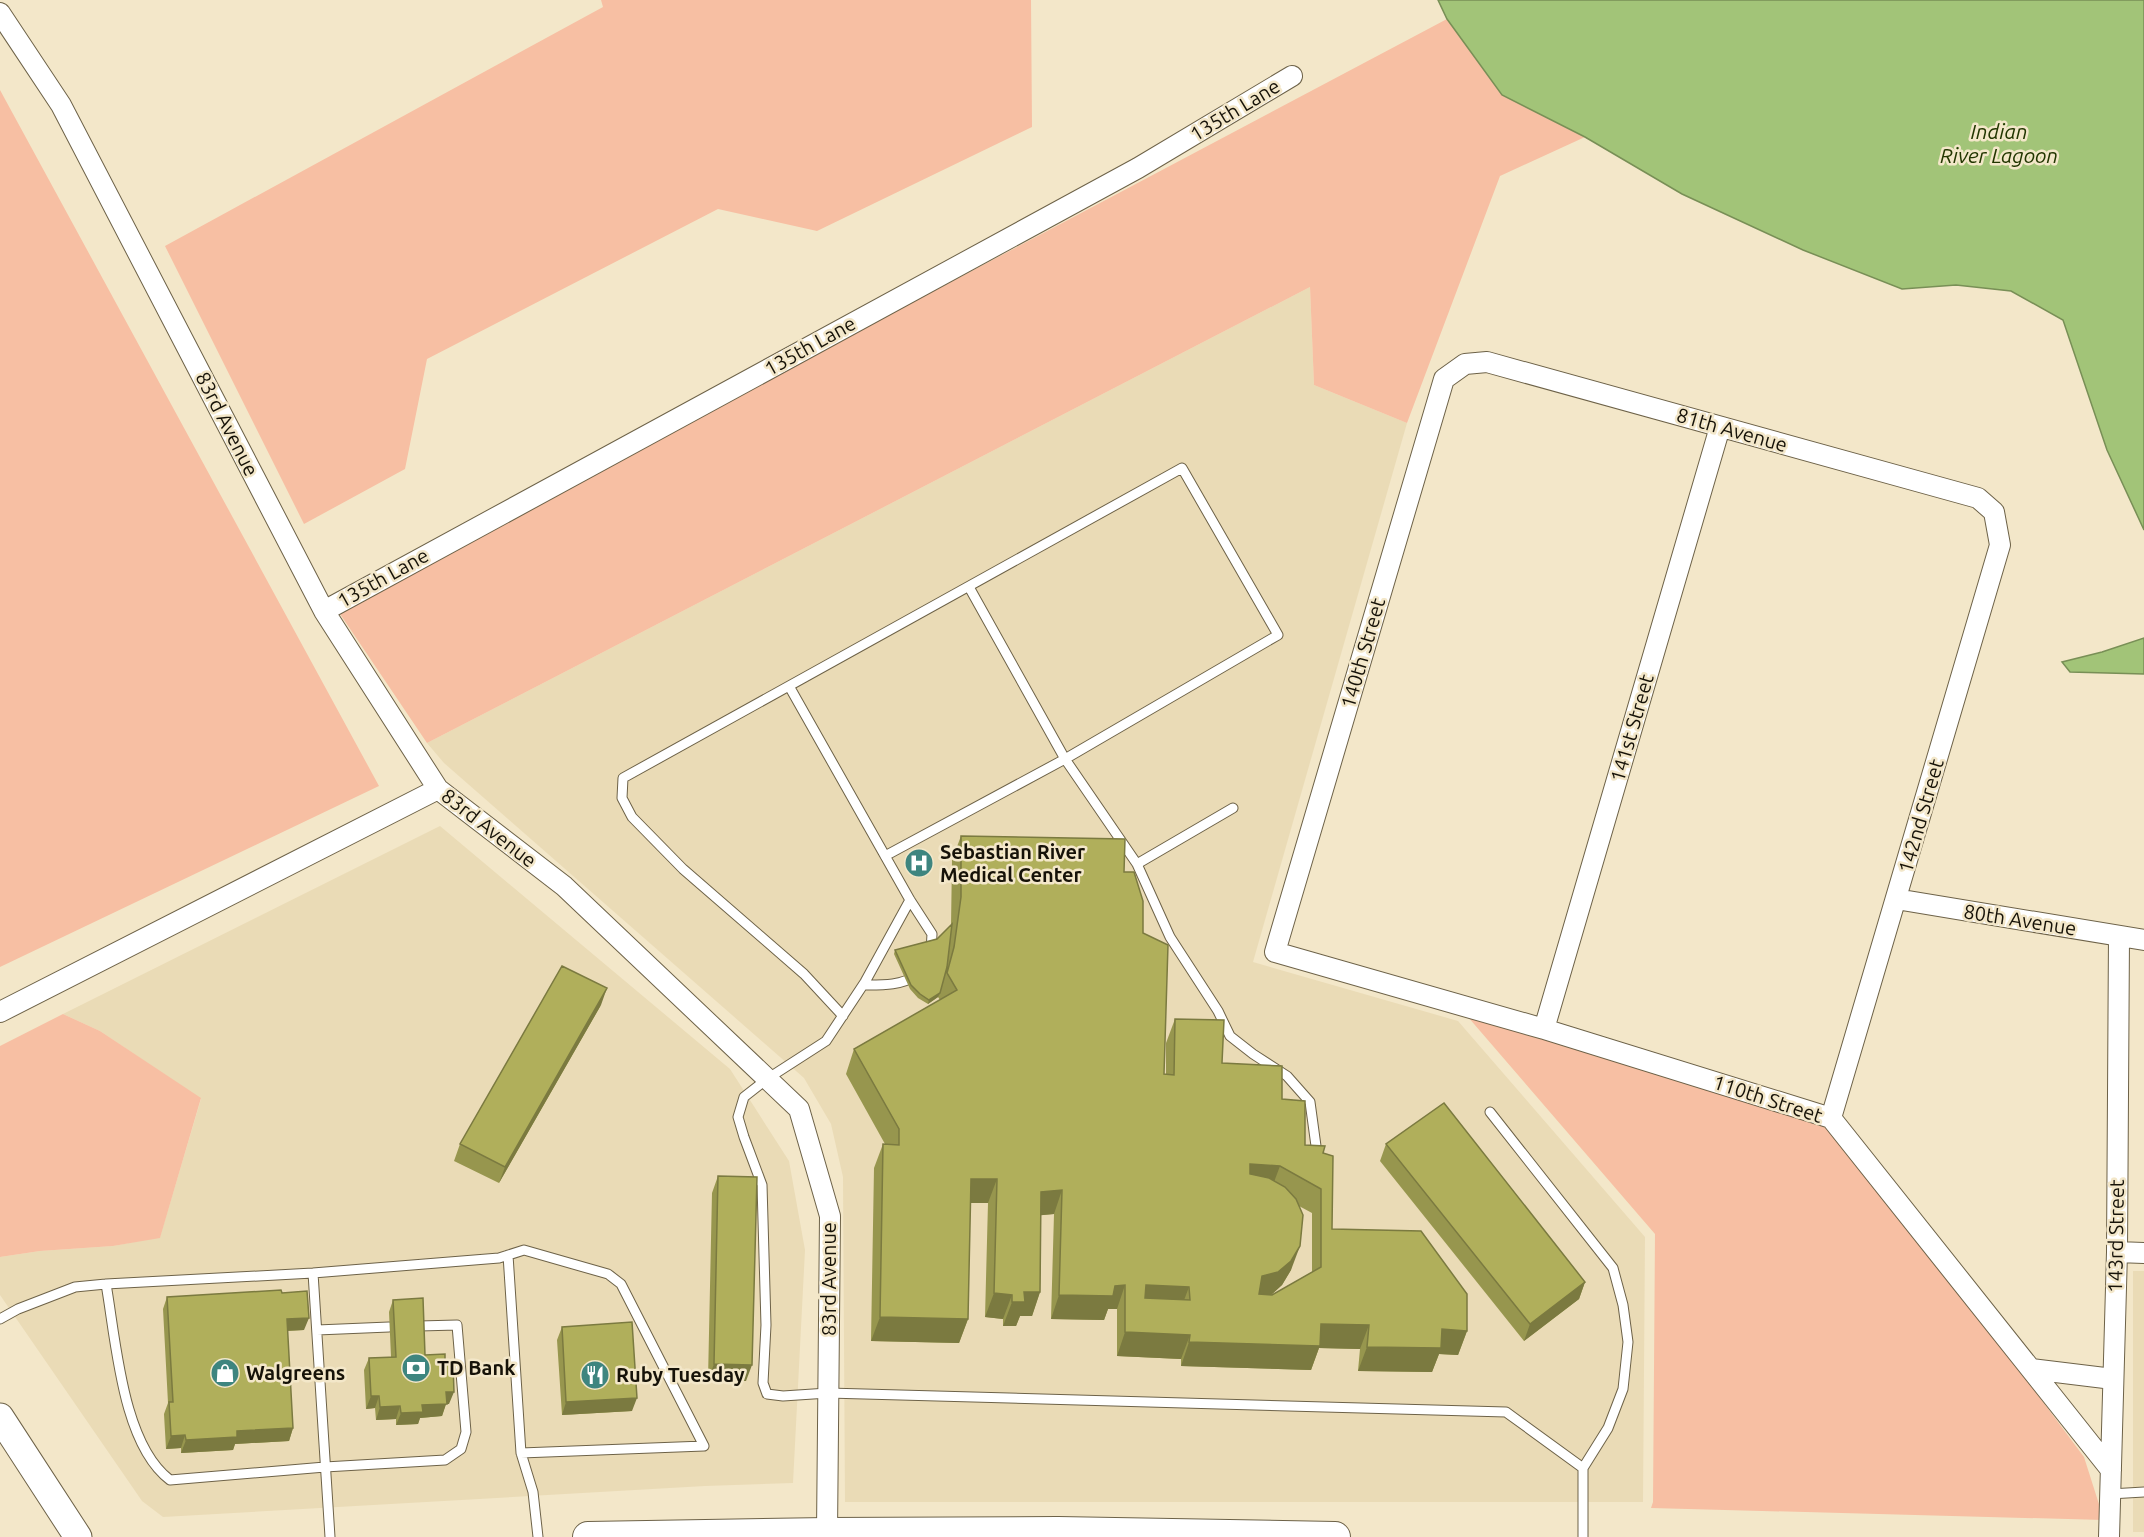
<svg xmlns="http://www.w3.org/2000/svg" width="2144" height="1537" font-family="Ubuntu,sans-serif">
<rect width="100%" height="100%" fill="#f3e7c9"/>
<path fill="#eadbb6" d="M1310 287 1314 385 1407 423 1253 962 1458 1021 1645 1237 1643 1502H845L843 1177 831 1124 804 1078 444 763 427 743Z
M440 826 730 1069 789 1161 805 1250 793 1483 705 1486 163 1517 142 1501 0 1295V1257L40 1251 113 1246 160 1237 201 1099 100 1031 63 1014Z
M2133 1271H2144V1532H2133Z"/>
<path fill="#f7bfa3" d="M601 0H1031L1032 127 817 231 718 209 427 359 405 469 304 524 165 246 603 7Z
M1447 19 1502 95 1585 137 1500 176 1407 423 1314 385 1310 287 427 743 336 608Z
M0 90 379 786 0 967Z
M63 1014 100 1031 201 1098 160 1238 113 1246 40 1251 0 1257V1046Z
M1468 1017 1824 1114 1935 1257 2084 1457 2104 1520 1651 1508 1653 1502 1655 1234Z"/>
<path fill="#a2c478" stroke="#788f56" stroke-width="1.5" d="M1438 0H2144V530L2107 450 2063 320 2011 291 1956 285 1902 289 1803 250 1682 194 1585 137 1502 95 1447 19Z
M2144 638V674L2070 672 2062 662 2102 652Z"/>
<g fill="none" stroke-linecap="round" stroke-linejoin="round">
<g stroke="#6d6248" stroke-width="11">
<path id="lane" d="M969 587 1065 759 1137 864 1170 937 1218 1011 1230 1036 1253 1054 1287 1076 1310 1102 1316 1146
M789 686 910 900 932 934 931 951
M1137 864 1233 808
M910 900 865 982 826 1041 767 1079 744 1097 738 1117 744 1137 762 1185 766 1325 763 1383 767 1394 783 1396 828 1393 1506 1412 1583 1468
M863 985C880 985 902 986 916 975
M843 1016 804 974 683 869 632 817 622 798 623 778 1182 468 1278 635 1065 759 885 856
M1490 1112 1613 1268 1623 1305 1628 1342 1623 1389 1608 1428 1583 1468V1537
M508 1255 521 1453 533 1492 538 1537
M313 1273 330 1537
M106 1284C116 1340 122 1444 170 1480L325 1467 445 1460 461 1449 466 1432 457 1325 419 1326
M0 1319 18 1309 75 1287 106 1284 313 1273 499 1258 524 1250 608 1274 621 1284 704 1446 521 1453
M317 1330 389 1327
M2110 1494 2144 1492"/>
</g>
<g stroke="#6d6248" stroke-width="22">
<path id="street" d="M0 13 61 105 324 611 438 789 564 886 799 1109 830 1216 827 1533
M324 611 1138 168 1292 76
M1896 899 2144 940
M0 1012 438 789
M1544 1029 1720 427
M1831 1118 2000 545 1994 512 1978 498 1487 362 1465 364 1444 379 1275 952 1544 1029 1831 1118 2111 1470
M2117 1252 2144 1253
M2031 1369 2113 1379
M2109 1537 2117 1252 2119 936"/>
</g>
<g stroke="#6d6248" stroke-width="29">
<path id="secondary" d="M0 1417 78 1537"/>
</g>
<g stroke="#6d6248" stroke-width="32">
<path id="primary" d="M588 1537 827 1533 1058 1532 1335 1537"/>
</g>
<use href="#lane" stroke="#fff" stroke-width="9"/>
<use href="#street" stroke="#fff" stroke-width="20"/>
<use href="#secondary" stroke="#fff" stroke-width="27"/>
<use href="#primary" stroke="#fff" stroke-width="30"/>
</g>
<path fill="#97964e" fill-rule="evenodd" d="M961 836 1124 872 1143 933 1164 1074H1166V1043L1175 1019 1222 1063 1282 1099 1305 1145 1323 1153 1332 1229 1467 1331 1458 1355 1439 1354 1432 1372 1358 1371 1360 1349 1319 1348 1311 1370 1181 1366V1359L1117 1356V1309H1108L1104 1320 1051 1319 1054 1214 1041 1215 1040 1292 1032 1316H1020L1016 1326H1003V1319L985 1317 988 1203H970L968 1319 959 1343 871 1341 874 1168 883 1144H885L846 1074 854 1049 940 1000 938 997 928 1004 918 998 910 989 894 954 895 950 937 939 951 926 952 860ZM1299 1206 1312 1213V1272L1272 1295H1271L1282 1285 1291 1270Z
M601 1005 499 1183 454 1161 460 1144Z
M1386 1144 1585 1282 1579 1299 1524 1341 1380 1161Z
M718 1176 746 1381 708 1380 712 1193Z
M282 1293 304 1330 287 1331 293 1428 289 1441 235 1444 233 1450 181 1453V1448L166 1449 164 1414 168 1403 163 1309 167 1297Z
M393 1300 425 1355 445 1365 449 1404H446L442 1416 420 1418 418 1424 396 1425V1419L376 1420 375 1408 366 1409 364 1370 369 1358 391 1357 389 1312Z
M562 1327 632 1411 562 1415 557 1340Z"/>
<path fill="#7b7a40" d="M607 988 601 1005 499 1183 505 1167Z
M940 993 938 997 928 1004 929 1000Z
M1250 1164 1280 1166 1271 1190 1241 1188Z
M971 1179H997L988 1203H962Z
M1062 1190 1054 1214 1033 1216 1041 1192Z
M1300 1246 1291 1270 1282 1285 1270 1296 1254 1301 1262 1276Z
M1585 1282 1579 1299 1524 1341 1530 1324Z
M1125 1285 1117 1309H1108L1104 1320 1051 1319 1059 1295 1115 1286Z
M1146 1285 1189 1287 1180 1311 1137 1310Z
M1024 1292H1040L1032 1316H1020L1016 1326H1003L1012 1302Z
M994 1293 1012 1295 1003 1319 985 1317Z
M880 1317 968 1319 959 1343 871 1341Z
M309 1318 304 1330 282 1331 287 1319Z
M1321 1324 1369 1325 1360 1349 1319 1348 1311 1370 1181 1366 1189 1342Z
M1442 1329 1467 1331 1458 1355 1439 1354 1432 1372 1358 1371 1367 1347Z
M1125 1332 1190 1335 1181 1359 1117 1356Z
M714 1364 752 1365 746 1381 708 1380Z
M446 1392H454L449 1404H446L442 1416 420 1418 418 1424 396 1425 401 1413 422 1405Z
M371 1396H379L375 1408 366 1409Z
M637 1398 632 1411 562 1415 566 1402Z
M400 1406 396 1419 376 1420 380 1407Z
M293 1428 289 1441 235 1444 233 1450 181 1453 186 1440 237 1431Z
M185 1435 181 1448 166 1449 171 1436Z"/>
<path fill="#b0af5b" stroke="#7b7a40" stroke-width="1.5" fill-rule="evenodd" d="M961 836 1125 839 1124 872H1134L1143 901V933L1168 945 1164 1074 1174 1075 1175 1019 1224 1020 1222 1063 1282 1066V1099L1305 1101V1145L1325 1146 1323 1153 1333 1156 1332 1229 1421 1231 1467 1294V1331L1442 1329 1441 1348 1367 1347 1369 1325 1321 1324 1320 1346 1189 1342 1190 1335 1125 1332V1285L1115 1286 1113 1296 1059 1295 1062 1190 1041 1192 1040 1292H1024L1025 1302H1012V1295L994 1293 997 1179H971L968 1319 880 1317 883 1144 899 1145V1129L854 1049 957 990 947 973 954 947 961 897ZM1250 1164 1280 1166 1321 1189V1267L1272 1295 1259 1294 1262 1276 1278 1272 1291 1261 1300 1246 1303 1215 1296 1199 1285 1187 1269 1178 1250 1174ZM1146 1285 1189 1287 1190 1300 1145 1298Z
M952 924 947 967 940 993 929 1000 920 994 911 985 895 950 937 939Z
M562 966 607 988 505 1167 460 1144Z
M1444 1103 1585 1282 1530 1324 1386 1144Z
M718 1176 757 1177 752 1365 714 1364Z
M281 1290 282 1293 307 1291 309 1318 287 1319 293 1428 237 1431V1437L186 1440 185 1435 171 1436 169 1402H173L167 1297Z
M423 1298 425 1355 445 1354V1365H453L454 1392H446L447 1404 422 1405 423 1412 401 1413 400 1406 380 1407 379 1396H371L369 1358 396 1357 393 1300Z
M632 1322 637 1398 566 1402 562 1327Z"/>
<defs>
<g id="hospital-disc" transform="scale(1.5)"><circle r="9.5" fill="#3e857f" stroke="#f3e7c9"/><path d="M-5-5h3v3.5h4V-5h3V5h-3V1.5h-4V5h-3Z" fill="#fff"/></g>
<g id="bank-disc" transform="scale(1.5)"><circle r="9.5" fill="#3e857f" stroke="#f3e7c9"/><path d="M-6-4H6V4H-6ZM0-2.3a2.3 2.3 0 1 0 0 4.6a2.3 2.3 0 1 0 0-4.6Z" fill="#fff"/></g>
<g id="shop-disc" transform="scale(1.5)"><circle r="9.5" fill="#3e857f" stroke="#f3e7c9"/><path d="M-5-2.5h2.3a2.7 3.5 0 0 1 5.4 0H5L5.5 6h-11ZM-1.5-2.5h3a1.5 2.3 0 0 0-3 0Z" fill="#fff"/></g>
<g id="restaurant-disc" transform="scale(1.5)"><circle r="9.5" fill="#3e857f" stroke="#f3e7c9"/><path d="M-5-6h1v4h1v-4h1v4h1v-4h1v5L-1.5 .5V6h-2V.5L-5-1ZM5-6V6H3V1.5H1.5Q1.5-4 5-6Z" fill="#fff"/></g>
</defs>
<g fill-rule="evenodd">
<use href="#hospital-disc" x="919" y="863"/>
<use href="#bank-disc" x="416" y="1368"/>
<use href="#shop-disc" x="225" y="1373"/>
<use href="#restaurant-disc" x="595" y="1375"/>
</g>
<g text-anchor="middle" stroke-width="5" stroke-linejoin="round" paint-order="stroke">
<g font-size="20" fill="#161208" stroke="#f3e7c9">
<text transform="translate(1235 110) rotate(-31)" y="7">135th Lane</text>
<text transform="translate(810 346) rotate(-29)" y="7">135th Lane</text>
<text transform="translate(227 424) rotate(63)" y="7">83rd Avenue</text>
<text transform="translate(1732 430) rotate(16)" y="7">81th Avenue</text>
<text transform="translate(383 578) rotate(-29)" y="7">135th Lane</text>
<text transform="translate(1363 653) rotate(-74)" y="7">140th Street</text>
<text transform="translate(1632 728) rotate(-74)" y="7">141st Street</text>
<text transform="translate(1921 816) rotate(-74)" y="7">142nd Street</text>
<text transform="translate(489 828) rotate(38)" y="7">83rd Avenue</text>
<text transform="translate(2020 920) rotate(9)" y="7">80th Avenue</text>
<text transform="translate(1768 1099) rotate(18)" y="7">110th Street</text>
<text transform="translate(2116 1236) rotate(-89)" y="7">143rd Street</text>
<text transform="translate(829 1279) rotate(-90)" y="7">83rd Avenue</text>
</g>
<g font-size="20" font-weight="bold" fill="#161208" stroke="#f3e7c9" text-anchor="start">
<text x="940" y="859">Sebastian River<tspan x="940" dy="23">Medical Center</tspan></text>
<text x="437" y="1375">TD Bank</text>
<text x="246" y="1380">Walgreens</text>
<text x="616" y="1382">Ruby Tuesday</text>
</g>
<g font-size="21" font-style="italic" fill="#223600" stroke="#f3e7c9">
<text x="1999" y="139">Indian<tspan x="1999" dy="24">River Lagoon</tspan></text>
</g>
</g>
</svg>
